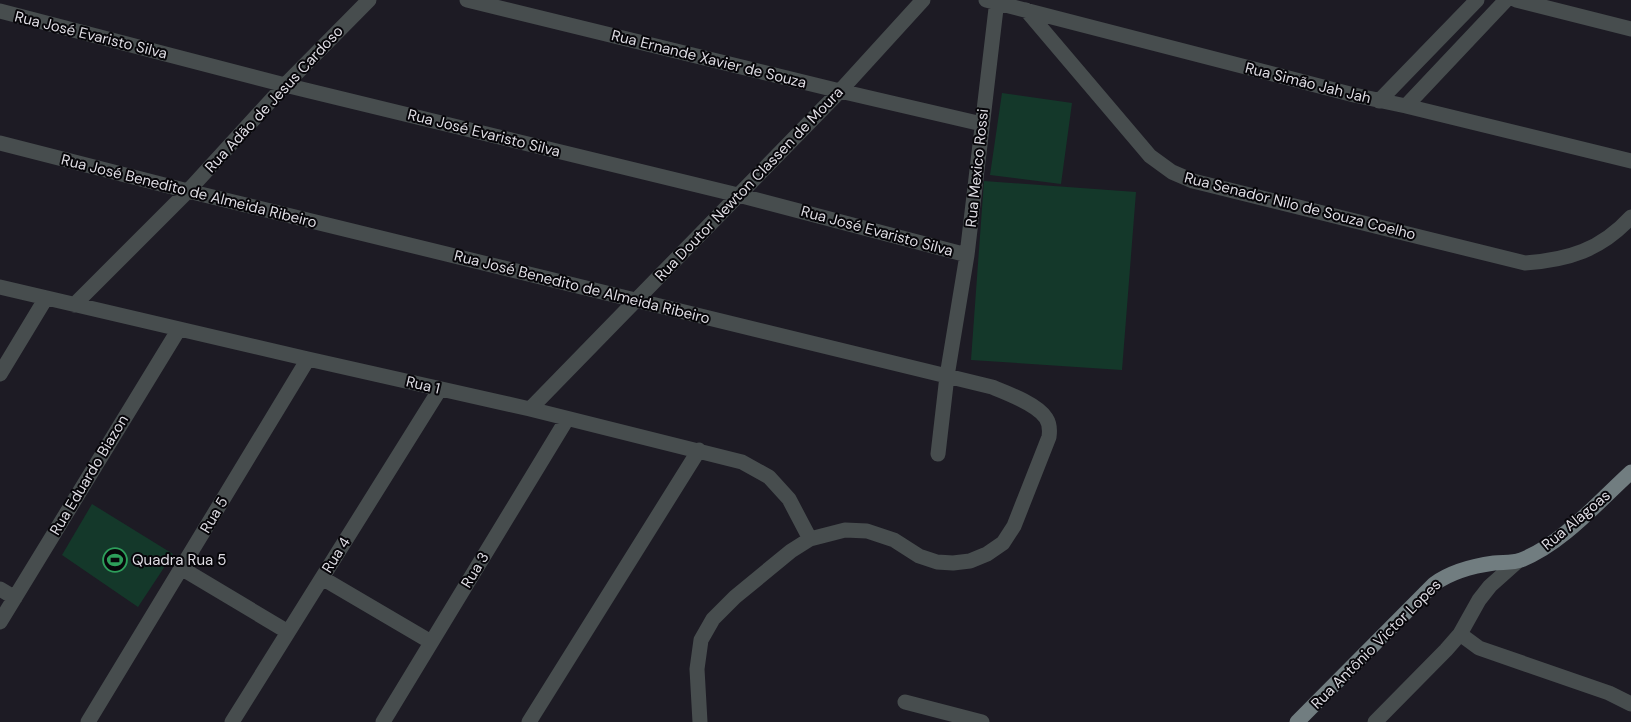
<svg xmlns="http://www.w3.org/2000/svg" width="1631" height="722" font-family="'DM Sans',sans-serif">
<rect width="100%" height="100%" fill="#1d1b24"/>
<path fill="#14382a" d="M1002 93 1072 103 1061 184 990 175Z
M984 181 1136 192 1122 370 971 360Z
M92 504 173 554 138 607 62 555Z"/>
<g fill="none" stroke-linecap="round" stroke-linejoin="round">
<path stroke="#474d4e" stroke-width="15" d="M467 0 840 91 982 124
M986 0 1354 95 1406 106 1631 161
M1516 0 1631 29
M1026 10 1150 156 1172 172 1193 181 1525 263C1568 260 1601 250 1631 217
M0 11 285 85 738 195 967 255
M1379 101 1477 0
M1406 106 1506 0
M0 143 188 191 992 387C1007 393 1037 404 1046 418 1050 424 1050 430 1049 437L1014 526 1003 543 987 554 970 561 953 563 937 562 919 556 894 540 867 531 845 530 810 539 791 551 735 597 713 619 701 640 697 669 700 722
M0 287 308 359 530 409 742 462 769 477 789 499 810 539
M74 305 188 191 285 85 369 0
M0 374 46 298
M530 409 840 91 923 0
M938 454 947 376 967 255 997 0
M181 568 288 632
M322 578 431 642
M0 589 15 598
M0 622 179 329
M1460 634 1479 648 1609 693 1631 704
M905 702 982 722
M88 722 308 359
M232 722 440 389
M383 722 567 419
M529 722 699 450
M1375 722 1446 650 1460 634 1479 600 1490 586 1518 561"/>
<path stroke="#717d80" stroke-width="15" d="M1297 722 1434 584C1452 571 1472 566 1494 563 1503 562 1513 563 1521 560 1562 544 1598 502 1631 472"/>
</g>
<defs>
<g id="stadium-ring" transform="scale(1.25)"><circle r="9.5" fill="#07060a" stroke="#2e9e5b" stroke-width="1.5"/><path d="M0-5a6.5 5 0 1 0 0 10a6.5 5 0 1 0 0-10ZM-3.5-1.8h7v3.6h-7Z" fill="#2e9e5b"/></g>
</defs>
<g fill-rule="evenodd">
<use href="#stadium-ring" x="115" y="560"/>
</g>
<g text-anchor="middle" stroke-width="4" stroke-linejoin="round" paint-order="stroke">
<g font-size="15" fill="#dedce3" stroke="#07060a">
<text transform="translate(91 35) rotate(14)" y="5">Rua José Evaristo Silva</text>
<text transform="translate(709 59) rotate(14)" y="5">Rua Ernande Xavier de Souza</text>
<text transform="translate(1308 83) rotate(14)" y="5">Rua Simão Jah Jah</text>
<text transform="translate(274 99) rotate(-47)" y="5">Rua Adão de Jesus Cardoso</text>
<text transform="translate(484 133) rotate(14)" y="5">Rua José Evaristo Silva</text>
<text transform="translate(977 168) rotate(-84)" y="5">Rua Mexico Rossi</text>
<text transform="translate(749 184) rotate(-46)" y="5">Rua Doutor Newton Classen de Moura</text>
<text transform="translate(189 191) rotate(14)" y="5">Rua José Benedito de Almeida Ribeiro</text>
<text transform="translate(1300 206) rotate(14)" y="5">Rua Senador Nilo de Souza Coelho</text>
<text transform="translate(877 231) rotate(15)" y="5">Rua José Evaristo Silva</text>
<text transform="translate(582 287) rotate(14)" y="5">Rua José Benedito de Almeida Ribeiro</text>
<text transform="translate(423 385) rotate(13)" y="5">Rua 1</text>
<text transform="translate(89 475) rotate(-59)" y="5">Rua Eduardo Biazon</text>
<text transform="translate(214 515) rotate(-59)" y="5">Rua 5</text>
<text transform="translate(1576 520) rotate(-40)" y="5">Rua Alagoas</text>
<text transform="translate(336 555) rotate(-58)" y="5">Rua 4</text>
<text transform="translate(475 570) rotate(-59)" y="5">Rua 3</text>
<text transform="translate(1376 644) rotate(-45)" y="5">Rua Antônio Victor Lopes</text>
</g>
<g font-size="15" fill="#dedce3" stroke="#07060a" text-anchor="start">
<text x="132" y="565">Quadra Rua 5</text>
</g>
</g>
</svg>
